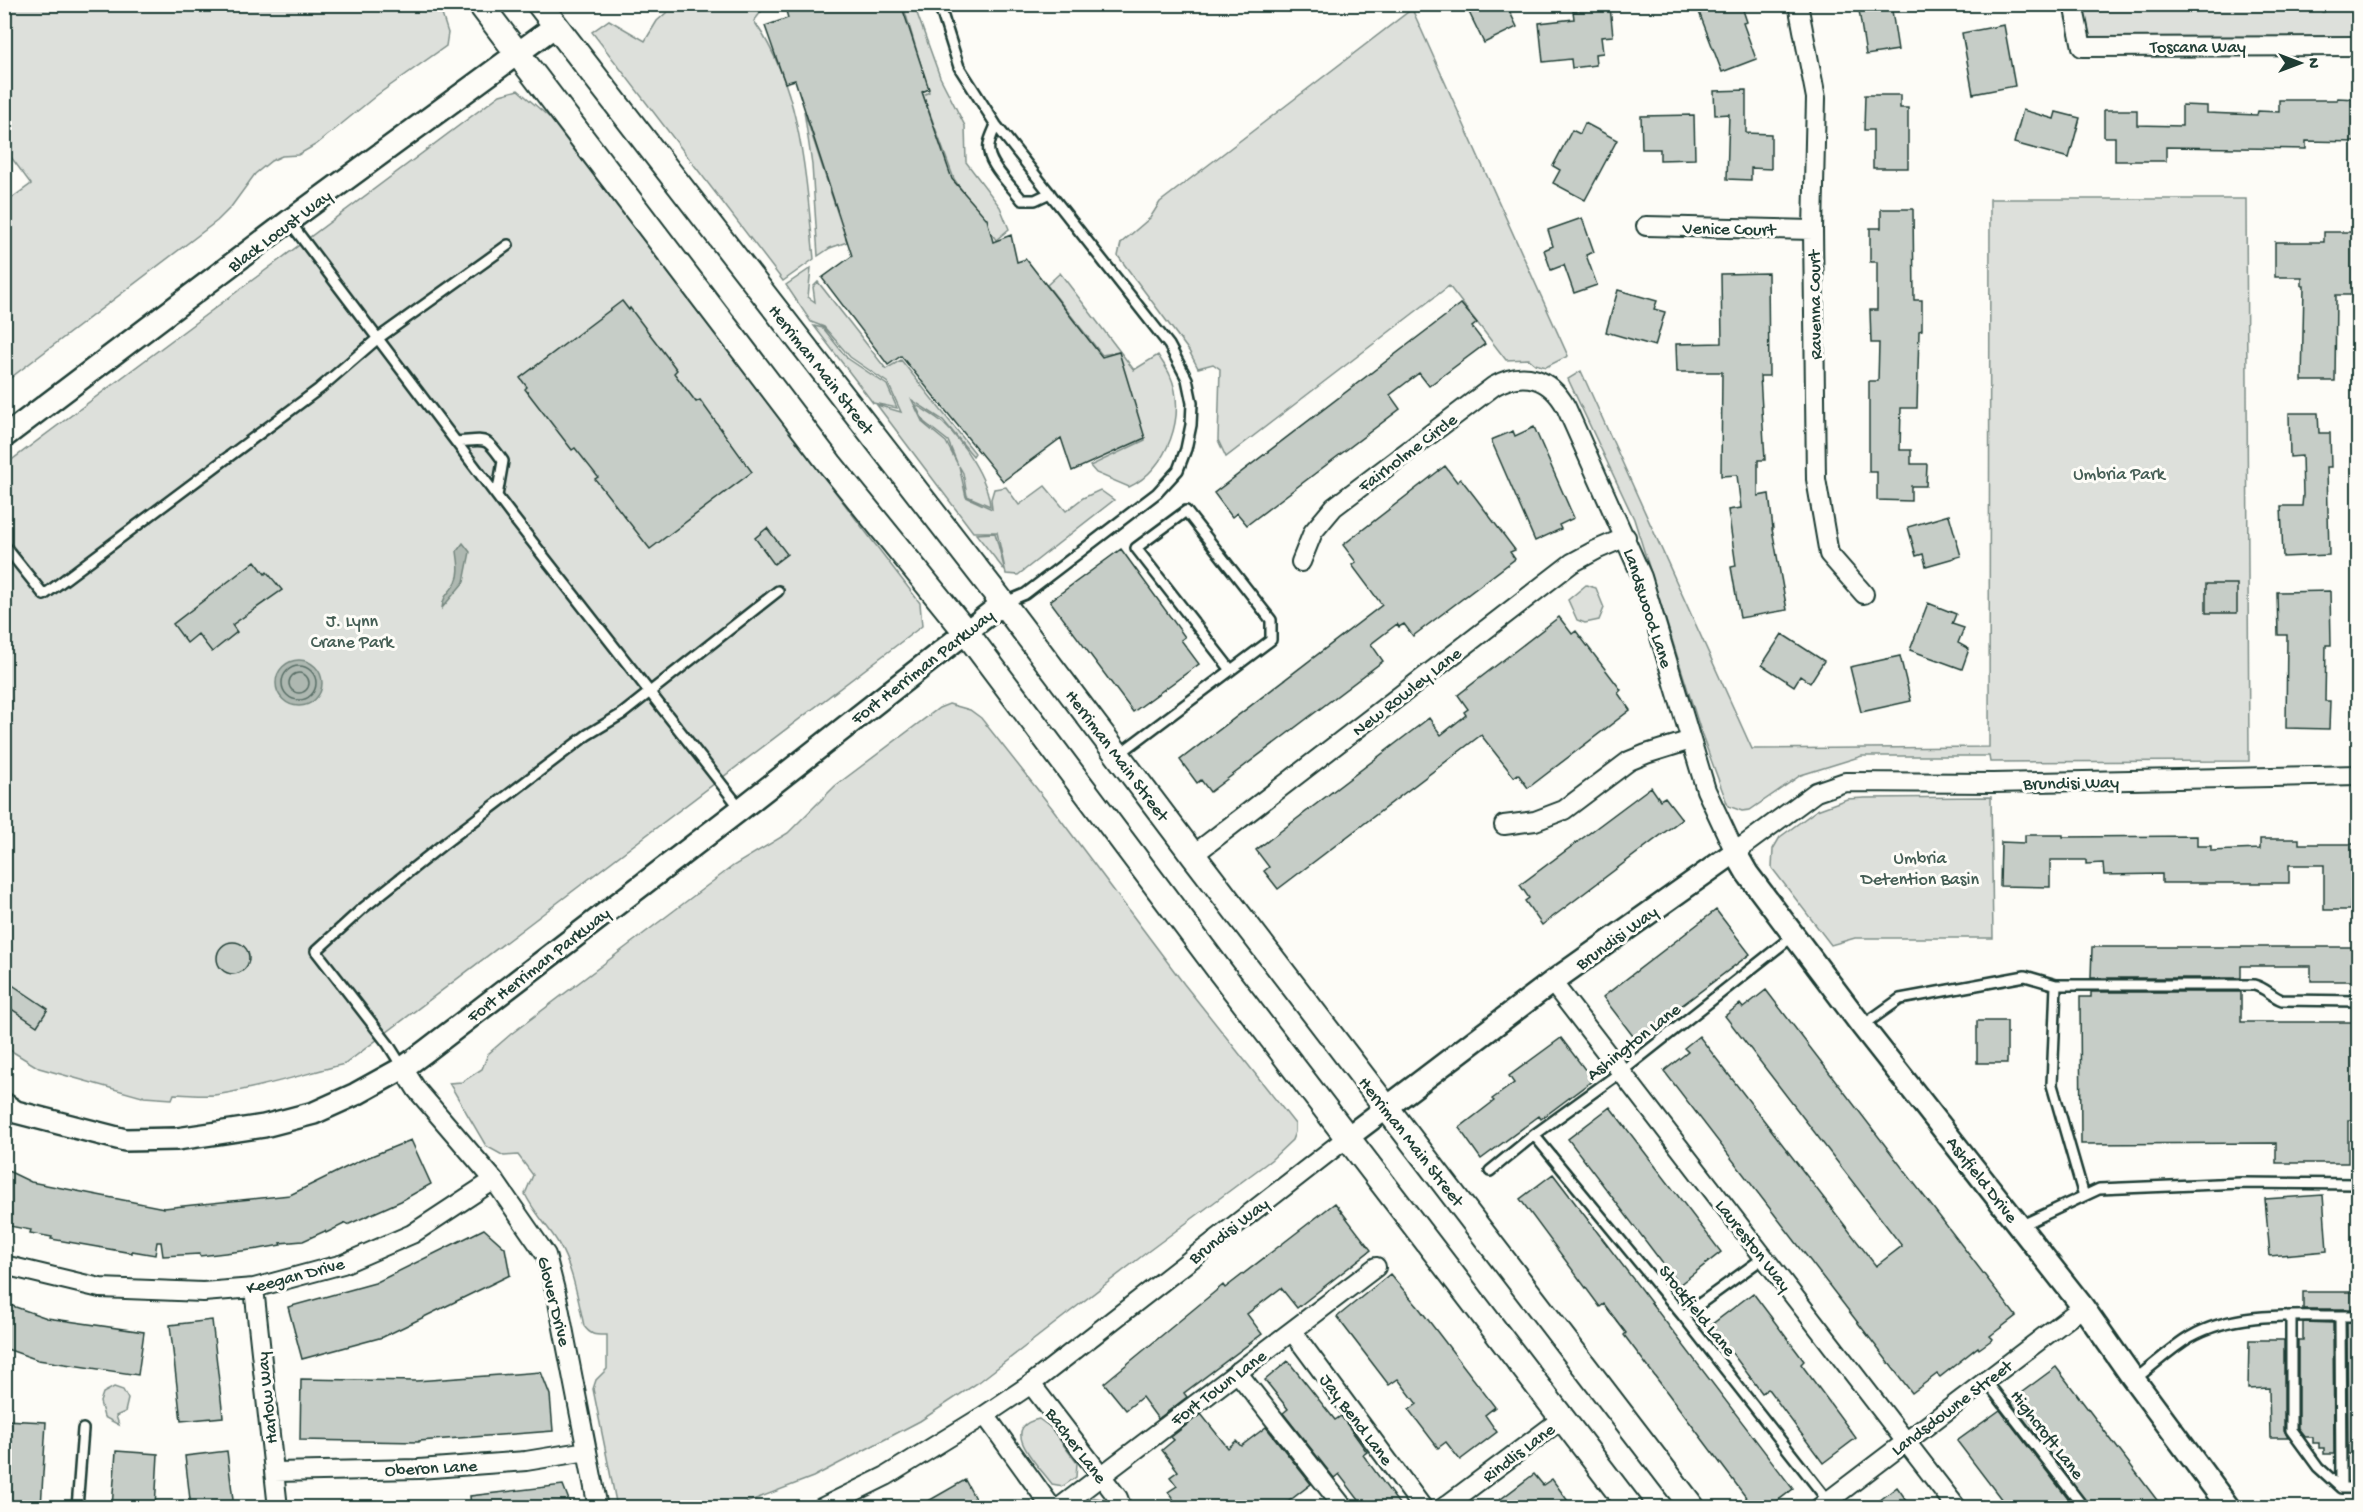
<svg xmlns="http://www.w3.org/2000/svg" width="2363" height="1512" font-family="'Gochi Hand',sans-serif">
<rect width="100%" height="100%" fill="#fdfcf7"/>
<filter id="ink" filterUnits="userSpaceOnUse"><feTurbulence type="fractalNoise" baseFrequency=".0167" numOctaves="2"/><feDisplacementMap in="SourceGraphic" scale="12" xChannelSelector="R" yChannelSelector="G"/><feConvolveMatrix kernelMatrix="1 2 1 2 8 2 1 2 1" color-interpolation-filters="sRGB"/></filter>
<g filter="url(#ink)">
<path fill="#dde0db" stroke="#7e8e88" stroke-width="1.5" d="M5 4 439 5 448 33 446 46 377 95 317 144 298 155 282 156 271 161 255 174 231 207 217 221 5 382V203L31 184 5 149Z
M675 5H750L761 12 754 21C802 89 806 179 814 259L783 281 592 32 609 20 645 41 657 21Z
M903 5H914L940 77 965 126 966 162 1000 207 1009 229 996 240 954 179 923 95 929 92Z
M2073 5H2358V46L2082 47Z
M1412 9 1568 356 1546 367 1535 364 1529 359 1506 360 1449 286 1226 457 1218 440 1220 369 1213 364 1198 368 1189 351 1118 256 1121 243 1150 218 1160 202Z
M518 90 549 117 920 603 922 626 345 1064C304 1074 264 1087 221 1094 207 1097 189 1094 174 1094L172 1099 144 1097 143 1096 142 1097 39 1068 5 1047V465L500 95Z
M804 111 847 242 830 248 818 256 812 165Z
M1990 199H2246L2249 761 1990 762 1989 756H1862L1801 775 1750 810 1742 811 1728 806 1702 735 1634 519 1568 379 1581 371 1752 749 1989 747Z
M811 268 808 297 815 302 813 287 818 282 886 369 901 360 975 453 973 456 943 420 912 400 923 423 946 442 958 465 948 441 924 422 915 404C923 410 934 415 942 422 962 441 988 478 990 506L967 496 963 473 959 466 966 497 992 509 991 499 994 489 1006 487 1019 505 1045 486 1066 511 1083 498 1100 490 1114 500 1018 575 1006 574 997 532H973L877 405 901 412 888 383 850 357 824 327 811 322 786 285Z
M1060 273 1134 370 1158 355C1162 362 1167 368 1170 375 1188 414 1167 470 1129 487L1096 473 1090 466 1145 440 1118 352 1102 355 1047 285Z
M814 326 823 328 847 358 887 385 897 408 873 403Z
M995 533 1005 571 976 534Z
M1586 585 1596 588 1604 608 1599 620 1585 623 1577 620 1568 600Z
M949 704 970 710 981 718 1052 808 1184 984 1295 1124V1132L1292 1140 1271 1160 1146 1253 979 1382 920 1421 813 1477 735 1507H617L593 1389 596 1380 607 1369V1335C596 1335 591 1336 584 1326 578 1298 572 1265 557 1241 547 1225 533 1211 525 1194L533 1175 518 1155 504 1156 486 1146 449 1083 462 1082 482 1069 488 1054 511 1034 733 866 788 833 835 786 939 708Z
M1991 797 1993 938H1855L1831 945 1772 868 1773 849 1780 837 1817 810 1847 799 1865 798Z
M114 1387 123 1390 128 1399 125 1412 116 1416 119 1425 104 1417 100 1402 103 1393Z
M1039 1419 1050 1427 1077 1463 1076 1477 1063 1486 1052 1484C1039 1466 997 1427 1039 1419Z
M1090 1497 1103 1499 1111 1507H1080Z"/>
<path fill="#aeb8b1" stroke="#75877f" stroke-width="1.5" d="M463 543 470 552 464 582 442 608C444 592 450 594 456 582 461 573 458 561 457 551Z
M276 683a23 23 0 1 1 46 0a23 23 0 1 1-46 0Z"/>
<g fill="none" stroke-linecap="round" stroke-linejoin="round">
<path stroke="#586e66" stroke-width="1.5" d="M282 683a17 17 0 1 1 34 0a17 17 0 1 1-34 0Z
M289 683a10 10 0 1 1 20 0a10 10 0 1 1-20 0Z"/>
<path stroke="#75877f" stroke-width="6" d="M2323 10V4"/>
</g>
<path fill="#c6cdc7" stroke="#1f3d34" stroke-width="1.5" d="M784 4H901L929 89 922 92 952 179 987 219 993 242 1011 235 1017 262 1026 259 1102 357 1119 352 1145 438 1072 471 1061 438 1003 481 901 356 888 365 822 278 852 256 795 80 785 83 765 26 788 18Z
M1465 4H1506L1517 27 1484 43Z
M1718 4H1741L1747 22 1743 23 1756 59 1722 72 1699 12Z
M1858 4H1891L1898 50 1866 55Z
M1610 7 1613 36 1601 37 1603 53 1595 54 1596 65 1572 68 1571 59 1543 62 1539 23 1574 19 1573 11Z
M2004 25 2015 86 1973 94 1962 33Z
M1746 90V133L1771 134V169L1751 168V180L1727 179 1729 114 1715 115 1714 91Z
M1865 95H1900V108H1908V168H1873V130H1864Z
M2337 98 2358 99V142L2306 141V149L2166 147V161H2115V137H2104V110H2137V125L2182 126V105L2207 106V113L2257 115 2258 111 2279 112V100H2337Z
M2023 110 2054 119 2056 112 2080 118 2069 158 2014 143Z
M1694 115 1695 159 1660 160V149H1642L1641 116Z
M1585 123 1617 140 1585 200 1553 183 1560 170 1553 166 1572 130 1580 134Z
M1881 209H1913L1914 300H1922V330L1919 331 1917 408H1901L1900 450H1911V464H1927L1926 486H1911V501L1877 500V472H1869V381H1878L1879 343H1871L1870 310H1877V262H1870V228H1881Z
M1582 218 1594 252 1586 255 1597 285 1574 293 1564 265 1551 270 1544 250 1553 246 1548 230Z
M2324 232H2358V295H2336L2335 381H2302L2304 286H2302V277H2275V242H2324Z
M1768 273 1769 376H1760L1765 460H1758V496L1769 494 1773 529H1772L1787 610 1740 618 1731 567 1736 566 1728 510 1741 508 1737 475 1721 476 1722 372H1677L1676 344 1722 343 1721 274Z
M1618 290 1657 301 1654 309 1665 312 1655 346 1606 332Z
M622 301 629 310 630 308 677 370 674 373 696 402 700 400 752 472 650 549 595 479 598 477 575 448 572 450 525 389 527 387 520 378Z
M1461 304 1477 323 1472 327 1485 344 1429 386 1419 373 1390 395 1400 409 1247 525 1237 513 1232 517 1214 493Z
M2289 413H2318L2319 433H2330L2331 467H2327L2329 555 2283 557 2281 506H2302L2303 495 2302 456 2290 457Z
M1534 427 1574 518 1559 525 1561 529 1535 541 1491 440 1513 431 1515 436Z
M1445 466 1457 482 1461 479 1475 497 1515 550 1510 552 1515 559 1413 636 1404 624 1399 627 1397 624 1371 644 1383 661 1210 792 1201 780 1197 783 1180 760 1382 605 1352 565 1356 562 1343 545Z
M1949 515 1961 556 1926 566 1923 554 1916 556 1908 527Z
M767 528 787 554 774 564 755 538Z
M1121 549 1185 637 1181 640 1199 664 1133 712 1050 601Z
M255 561 265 574 267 572 282 590 232 625 237 632 212 652 198 634 187 643 173 624Z
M2206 584H2237V613H2206Z
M2330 591 2331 645H2326L2325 701H2330L2329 729 2286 728 2287 635H2278L2277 592Z
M1928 603 1956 614 1952 624 1964 628 1958 643 1969 649 1962 669 1910 650Z
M1559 617 1572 634 1576 631 1621 690 1618 693 1630 710 1528 788 1518 774 1514 777 1481 735 1278 889 1264 871 1269 867 1256 850 1429 718 1441 735 1466 715 1464 712 1468 709 1458 695Z
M1782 634 1824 661 1810 683 1800 676 1794 686 1762 665Z
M1900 656 1911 701 1861 712 1850 667Z
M1651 787 1660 800 1665 797 1682 819 1542 925 1525 901 1529 898 1520 885Z
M2025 835H2063V837L2197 836V846H2211V851L2260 849V839H2299V844H2358V896H2351L2350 910H2324V865H2289V883H2162V874L2104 875 2103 863 2086 864V860H2050V887L2000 886 2001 842 2025 843Z
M1716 910 1750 954 1636 1040 1603 997Z
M217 958a16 16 0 1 1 32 0a16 16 0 1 1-32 0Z
M2092 947H2358V981H2311V966H2241V978H2091Z
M11 984 48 1009 37 1026 4 1004V993Z
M1766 990 2016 1316 1990 1336 1993 1339 1979 1349 1978 1347 1940 1377 1937 1374 1912 1393 1664 1071 1688 1052 1684 1048 1699 1036 1876 1266 1902 1246 1725 1016 1740 1004 1743 1008Z
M2091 992H2241V1022H2358V1120H2348V1163H2276V1143L2081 1144 2080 997H2091Z
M1977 1021H2007V1063H1977Z
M1561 1038 1593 1080 1541 1119 1539 1116 1481 1159 1459 1128 1494 1101 1492 1099 1514 1083 1509 1076Z
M1610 1107 1721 1252 1679 1285 1568 1139Z
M411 1140 431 1184 401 1201 347 1225 346 1223 326 1233 325 1231 303 1241 280 1243 281 1245 259 1249 200 1256 199 1254 163 1256 161 1242H157L155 1255 132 1251V1253L51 1239 52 1237 30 1233 31 1230 4 1225V1169L31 1182 164 1208 290 1195 359 1161Z
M1553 1174 1793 1489 1768 1508H1754L1624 1335 1626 1333 1604 1304 1600 1307 1520 1199Z
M2323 1195 2327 1251 2270 1256 2265 1199Z
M1335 1203 1371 1250 1297 1308 1281 1288 1247 1314 1262 1334 1184 1393 1187 1397 1158 1419 1142 1397 1126 1410 1104 1383 1223 1285 1225 1288Z
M484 1229 505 1248 510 1275 383 1337 302 1359 288 1307 375 1283Z
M1390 1274 1419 1308 1495 1407 1485 1415 1497 1432 1460 1460 1446 1442 1438 1448 1409 1410 1417 1404 1398 1379 1389 1385 1337 1317Z
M2303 1292H2358V1309H2303Z
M1753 1293 1804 1361 1801 1364 1856 1438 1823 1463 1768 1389 1762 1393 1711 1325Z
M4 1303 47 1318 144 1332 138 1375 38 1360 4 1348Z
M212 1320 223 1417 181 1421 170 1325Z
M2303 1322 2333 1323 2334 1454H2324V1448H2319V1443H2313V1437H2305L2298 1428V1340H2303Z
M2347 1323H2358V1454H2348Z
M2249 1340H2284V1430L2288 1438H2270L2269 1388 2248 1389Z
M1288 1361 1335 1420 1341 1416 1367 1452 1363 1455 1402 1508H1365L1339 1474 1334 1478 1283 1413 1288 1409 1265 1380Z
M2056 1367 2116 1446 2163 1508H2091L2010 1401Z
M541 1372 550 1395 553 1431 419 1441V1442L300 1440 301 1379 416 1381Z
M2000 1410 2075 1508H2008L1957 1441Z
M1201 1414 1228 1448 1236 1441 1241 1446 1266 1427 1311 1484 1280 1508H1180L1168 1492 1177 1486 1170 1477 1178 1471 1162 1450 1174 1440 1171 1437Z
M4 1420 46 1422 41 1508H4Z
M116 1451 158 1454 155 1508H112Z
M227 1451 234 1508H191L185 1456Z
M1534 1474 1543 1485 1552 1479 1573 1508H1489Z
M965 1480 980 1508H916Z
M563 1485 572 1508H471L470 1496Z
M1897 1487 1912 1508H1870Z"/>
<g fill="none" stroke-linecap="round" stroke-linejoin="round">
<g stroke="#1f3d34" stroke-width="14">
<path id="service" d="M939 4 959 67 996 125 1169 345 1187 379 1192 403 1191 425 1186 449 1178 470 1157 493 1025 594 1006 602
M996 125C993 133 987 143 989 152 991 167 1013 188 1022 200H1035L1050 193
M289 221 512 516 741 809
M456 442C486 440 485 435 503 461L497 496
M4 545 44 595 319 389 377 339 508 245
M1118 755 1271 640V620L1186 511 1136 548 1231 670
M2056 985H2254C2266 988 2271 996 2282 1000L2358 1001
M1862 1026 1900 999 2025 976 2056 985 2052 1085 2084 1196 2020 1226
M403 1068 388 1044 316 951 362 909 441 846 587 735 622 714 778 591
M1534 1135 1683 1316 1829 1502
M1490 1171 1534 1135 1621 1072 1794 935
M2084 1196 2099 1189 2241 1183 2358 1184
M1683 1316 1763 1258
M2340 1316 2341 1488
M2291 1317V1430L2318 1467 2341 1488H2358
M2135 1379C2153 1366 2170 1349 2190 1337 2239 1309 2304 1317 2358 1316
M1986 1381 2084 1508
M77 1508 83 1429"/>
</g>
<g stroke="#1f3d34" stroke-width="22">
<path id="minor" d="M1798 4 1816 98 1813 230 1816 479 1829 554 1864 594
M2073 4 2082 47 2358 46
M1646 226 1813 230
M1301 562 1313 532 1334 507 1494 386C1524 369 1550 378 1566 407L1642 577 1706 790 1735 852 1816 792 1845 782 1993 783 2358 775
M1504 825 1535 821 1564 810 1629 761 1646 754 1691 740
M1193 855 1572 563 1596 550 1626 537
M1552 982 1957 1508
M403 1068 417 1090 494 1180 546 1255 558 1302 598 1508
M4 1265 100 1288 203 1292 254 1288 343 1264 412 1234 494 1180
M254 1288 278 1508
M1292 1331 1423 1508
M1237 1372 1344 1508
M1031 1384 1118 1498 1122 1508
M985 1415 1052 1508
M274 1472 419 1469 526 1461 587 1451
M821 1508 886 1476 985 1415 1031 1384 1348 1137
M1059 1508 1376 1267
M1443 1508 1563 1418
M1819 1508 2083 1307"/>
</g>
<g stroke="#1f3d34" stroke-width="26">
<path id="tertiary" d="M4 437 289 221 555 26
M4 1104 16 1112 125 1140 177 1139 218 1133 264 1126 314 1113 356 1094 403 1068 426 1051 741 809 1003 603
M1348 1137 1552 982 1735 852 1747 873 1862 1026 2083 1307 2130 1374 2229 1508"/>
</g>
<g stroke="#1f3d34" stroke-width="28">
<path id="secondary" d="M480 4 830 464 966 632 1220 971 1631 1508
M539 4 1003 603 1193 855 1693 1508"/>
</g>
<use href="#service" stroke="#fdfcf7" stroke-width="9"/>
<use href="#minor" stroke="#fdfcf7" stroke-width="18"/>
<use href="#tertiary" stroke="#fdfcf7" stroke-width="21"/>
<use href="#secondary" stroke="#fdfcf7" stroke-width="24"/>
</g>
</g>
<g text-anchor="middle" stroke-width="6" stroke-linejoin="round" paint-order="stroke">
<g font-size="18" fill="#1f3d34" stroke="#fdfcf7">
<text x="2198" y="52">Toscana Way</text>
<text transform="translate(1729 228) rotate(1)" y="6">Venice Court</text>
<text transform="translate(279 230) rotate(-37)" y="6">Black Locust Way</text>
<text transform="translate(1814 305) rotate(-91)" y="6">Ravenna Court</text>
<text transform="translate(822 369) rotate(52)" y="6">Herriman Main Street</text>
<text transform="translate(1407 452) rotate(-37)" y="6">Fairholme Circle</text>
<text transform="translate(1649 608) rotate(72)" y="6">Landswood Lane</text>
<text transform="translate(922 666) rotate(-38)" y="6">Fort Herriman Parkway</text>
<text transform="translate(1406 691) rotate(-38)" y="6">New Rowley Lane</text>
<text transform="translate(1118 755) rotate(53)" y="6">Herriman Main Street</text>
<text transform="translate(2071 782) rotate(-1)" y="6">Brundisi Way</text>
<text transform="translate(1616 937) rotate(-36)" y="6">Brundisi Way</text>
<text transform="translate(538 964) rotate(-38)" y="6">Fort Herriman Parkway</text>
<text transform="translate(1633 1041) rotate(-38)" y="6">Ashington Lane</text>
<text transform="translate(1412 1141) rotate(52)" y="6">Herriman Main Street</text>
<text transform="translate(1983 1179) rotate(52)" y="6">Ashfield Drive</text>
<text transform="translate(1228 1230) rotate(-38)" y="6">Brundisi Way</text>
<text transform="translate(1754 1245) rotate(52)" y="6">Laureston Way</text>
<text transform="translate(295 1275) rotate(-15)" y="6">Keegan Drive</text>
<text transform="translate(555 1301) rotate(76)" y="6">Glover Drive</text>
<text transform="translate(1698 1310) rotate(51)" y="6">Stockfield Lane</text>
<text transform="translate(1218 1387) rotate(-37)" y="6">Fort Town Lane</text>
<text transform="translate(266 1398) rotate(-96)" y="6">Harlow Way</text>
<text transform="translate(1951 1407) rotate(-37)" y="6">Landsdowne Street</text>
<text transform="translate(1357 1419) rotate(53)" y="6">Jay Bend Lane</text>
<text transform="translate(2048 1434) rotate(52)" y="6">Highcroft Lane</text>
<text transform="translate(1077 1445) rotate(53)" y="6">Bacher Lane</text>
<text transform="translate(1518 1452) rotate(-37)" y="6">Rindlis Lane</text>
<text transform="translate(431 1467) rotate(-3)" y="6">Oberon Lane</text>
</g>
<g font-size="18" fill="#455e55" stroke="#fdfcf7">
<text x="2119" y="479">Umbria Park</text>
<text x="352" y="626">J. Lynn<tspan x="352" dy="21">Crane Park</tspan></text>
<text x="1920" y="863">Umbria<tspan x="1920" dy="21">Detention Basin</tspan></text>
</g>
</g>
<rect width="2363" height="1512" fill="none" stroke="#fdfcf7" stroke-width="24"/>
<rect x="12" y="12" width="2339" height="1488" fill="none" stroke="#1f3d34" stroke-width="2" filter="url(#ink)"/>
<g transform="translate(2300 63) rotate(90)" stroke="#fdfcf7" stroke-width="4.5" paint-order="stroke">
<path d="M0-4.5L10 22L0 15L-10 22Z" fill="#1f3d34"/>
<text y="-9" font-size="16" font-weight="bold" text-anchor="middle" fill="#1f3d34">N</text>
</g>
</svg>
